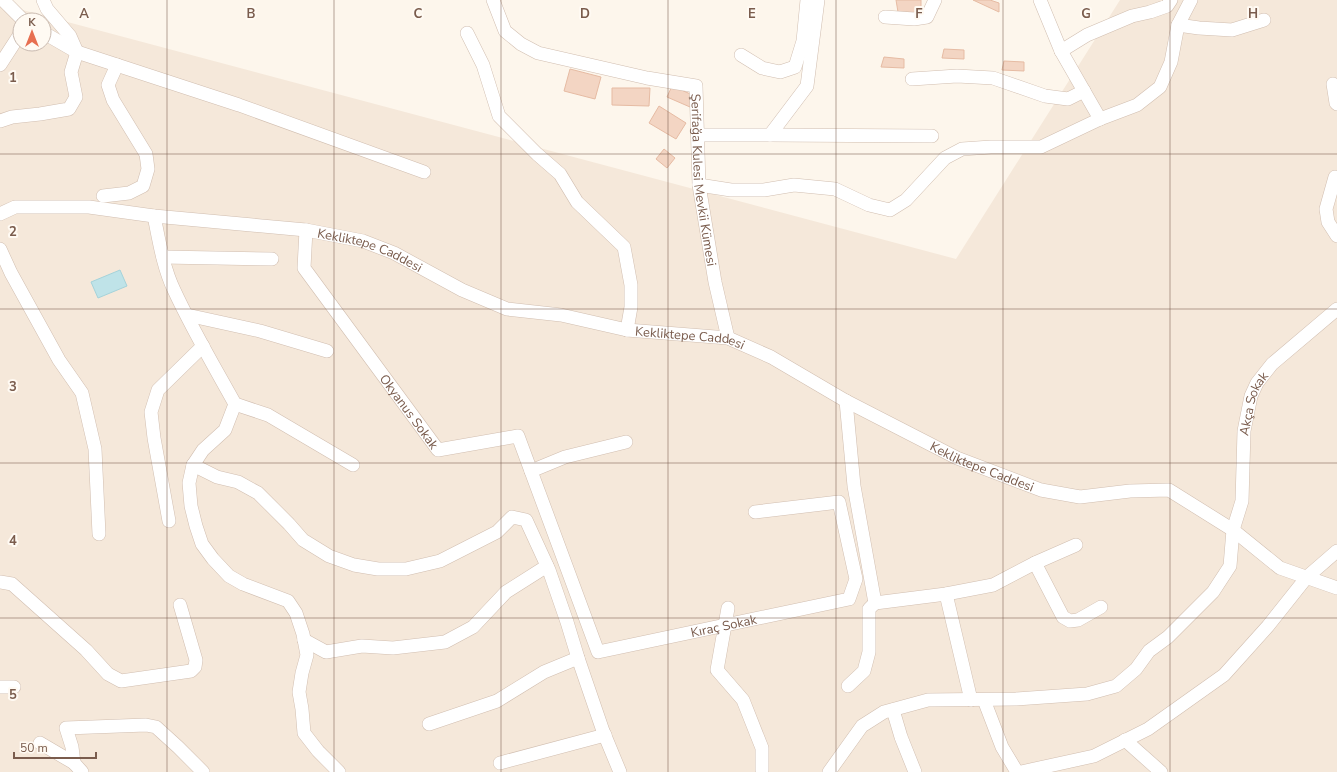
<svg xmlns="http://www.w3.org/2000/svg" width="1337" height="772" font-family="'Nunito Sans',sans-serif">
<rect width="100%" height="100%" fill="#fdf6ec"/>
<path fill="#f5e8da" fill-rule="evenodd" d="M1120 0H1337V772H0V4L956 259ZM20 20H44V44H20Z"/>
<path fill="#bfe3e8" stroke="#a5d3da" d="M120 270 127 286 98 298 91 282Z"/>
<path fill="#f3d5c3" stroke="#e6bba3" d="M896 0H921V13L898 12Z
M973 0H990L999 3V12Z
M944 49 964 50V59L942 58Z
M884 57 904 59V68L881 67Z
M1004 61 1024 62V71L1002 70Z
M570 69 601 77 595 99 564 91Z
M672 86 695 96 690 107 667 97Z
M612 88H650L649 106 612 105Z
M659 106 686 123 676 139 649 123Z
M664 149 675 158 667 168 656 159Z"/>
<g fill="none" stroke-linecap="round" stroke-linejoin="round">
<g stroke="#d1beb0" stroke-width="14">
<g id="minor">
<path d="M3 0 23 20"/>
<path id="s1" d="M493 0 505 31 521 44 538 53 647 78 696 86 699 185 715 282 728 338"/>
<path d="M1040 0 1061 51 1100 119"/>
<path d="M885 17 914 19 927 17 935 0"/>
<path d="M1178 25 1199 28 1232 30 1264 20"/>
<path d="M44 33 77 52 239 105 424 172"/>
<path d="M467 33 483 65 499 116 537 154 560 174 577 202 624 247 631 285V307L627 330"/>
<path d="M1061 51 1087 35 1132 16 1150 12 1167 6 1171 0"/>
<path d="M741 55 762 68 780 72 795 67 803 41 807 0"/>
<path d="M0 65 20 34"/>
<path d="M912 79 957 76 993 78 1045 96 1068 99 1084 91"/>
<path d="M1333 84 1336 103 1337 104"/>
<path d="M0 121 12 117 40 114 69 109 76 97 71 72 77 52 70 36 47 9 43 0"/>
<path d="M698 135H770L807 86 818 0"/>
<path d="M770 135 932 136"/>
<path d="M1335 177 1326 209 1328 222 1337 236"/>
<path d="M699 185 731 190H764L794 185 835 189 869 205 890 210 906 200 945 158 962 149 991 147H1041L1100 119 1137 105 1160 87 1171 62 1178 25 1191 0"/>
<path d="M103 196 129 193 143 186 148 169 146 154 113 100 108 85 117 65"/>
<path id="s2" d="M0 214 15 207H89L154 216 306 230 363 241 394 253 462 290 507 309 561 315 627 330 728 338 771 357 846 401 957 458 1041 490 1080 497 1130 491 1169 490 1233 530 1280 568 1337 588"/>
<path d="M154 216C159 240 163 267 174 290 192 329 214 366 235 404L268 415 353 465"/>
<path id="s3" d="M306 230 304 268 438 450 518 436 598 652 849 599 856 579 839 502 755 512"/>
<path d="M0 249 11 273 59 360 82 393 95 449 99 534"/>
<path d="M163 257 272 259"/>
<path d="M187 315 260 331 327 351"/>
<path d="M846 401 854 486 875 603 946 594 993 585 1035 563 1076 545"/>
<path d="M235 404 225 430 203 450 193 465 189 483 191 506 196 526 202 544 213 559 229 576 243 584 288 601 296 613 303 634 307 655 302 673 299 692 302 709 304 733 318 751 339 772"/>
<path d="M193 465 217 477 238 482 258 493 289 524 303 540 329 556 354 565 378 569H406L440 561 497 532 512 517 526 520 549 570 567 622 578 658 603 731 620 772"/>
<path d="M531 471 565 457 626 442"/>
<path d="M169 521 154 438 151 412 158 390 203 346"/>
<path d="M1035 563 1063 617 1070 621 1078 620 1101 607"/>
<path d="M0 582 12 584 86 650 108 674 121 681 191 671 195 667 196 660 180 605"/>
<path d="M946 594 971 700"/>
<path d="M728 608 717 670 743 700 762 748V770"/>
<path d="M304 640 326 652 362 646 393 648 445 642 473 627 506 592 547 566"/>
<path d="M848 686 864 671 869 652V609L875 603"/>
<path d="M0 687H14"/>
<path d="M984 700 1002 747 1017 772"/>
<path d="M893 710 901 737 915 772"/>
<path d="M429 724 497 701 544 672 578 658"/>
<path d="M1125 740 1161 772"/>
<path d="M40 743 74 763 82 772"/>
<path d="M74 763 72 747 66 728 146 725 156 727 178 747 203 772"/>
<path d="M500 763 605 735"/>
<path id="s4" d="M829 772 862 726 884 712 928 700 1016 699 1087 694 1116 686 1136 669 1149 651 1168 637 1213 592 1230 566 1233 530 1242 501 1244 431 1251 396 1257 383 1272 364 1337 309"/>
<path d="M1021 772 1094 756 1148 729 1224 675 1268 626 1307 577 1337 551"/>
</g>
</g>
<use href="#minor" stroke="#fff" stroke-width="13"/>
</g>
<path fill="none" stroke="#7a5c4d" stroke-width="1" stroke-opacity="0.55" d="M167 0V772M334 0V772M501 0V772M668 0V772M836 0V772M1003 0V772M1170 0V772M0 154H1337M0 309H1337M0 463H1337M0 618H1337"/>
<g text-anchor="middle" stroke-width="4" stroke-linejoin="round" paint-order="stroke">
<g font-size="13" fill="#7a5c4d" stroke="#fffaf3">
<text dy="5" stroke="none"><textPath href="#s1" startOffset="329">Şerifağa Kulesi Mevkii Kümesi</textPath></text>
<text dy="5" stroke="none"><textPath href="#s2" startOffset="376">Kekliktepe Caddesi</textPath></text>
<text dy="5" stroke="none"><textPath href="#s2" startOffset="712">Kekliktepe Caddesi</textPath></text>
<text dy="5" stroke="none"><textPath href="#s4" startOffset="650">Akça Sokak</textPath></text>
<text dy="5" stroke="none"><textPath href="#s3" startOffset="216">Okyanus Sokak</textPath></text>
<text dy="5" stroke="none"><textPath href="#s2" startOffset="1035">Kekliktepe Caddesi</textPath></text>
<text dy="5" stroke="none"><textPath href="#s3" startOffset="704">Kıraç Sokak</textPath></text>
</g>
</g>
<g font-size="13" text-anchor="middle" font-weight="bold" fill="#7a5c4d" stroke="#fffaf3" stroke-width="4" stroke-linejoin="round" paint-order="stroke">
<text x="84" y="18">A</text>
<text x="251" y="18">B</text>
<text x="418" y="18">C</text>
<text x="585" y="18">D</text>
<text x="752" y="18">E</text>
<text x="919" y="18">F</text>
<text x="1086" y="18">G</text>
<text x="1253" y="18">H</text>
<text x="13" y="82">1</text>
<text x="13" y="236">2</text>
<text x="13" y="391">3</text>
<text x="13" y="545">4</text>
<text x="13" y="699">5</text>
</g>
<g transform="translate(32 32)"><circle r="19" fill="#fffaf3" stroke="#cabbb1"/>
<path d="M0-3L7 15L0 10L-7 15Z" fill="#e76f51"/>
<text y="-6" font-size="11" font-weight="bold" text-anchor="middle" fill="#7a5c4d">K</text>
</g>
<path d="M14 752v6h82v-6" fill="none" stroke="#7a5c4d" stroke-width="2"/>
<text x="20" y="752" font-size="12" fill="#7a5c4d" stroke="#fffaf3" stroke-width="3" paint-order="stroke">50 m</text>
</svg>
